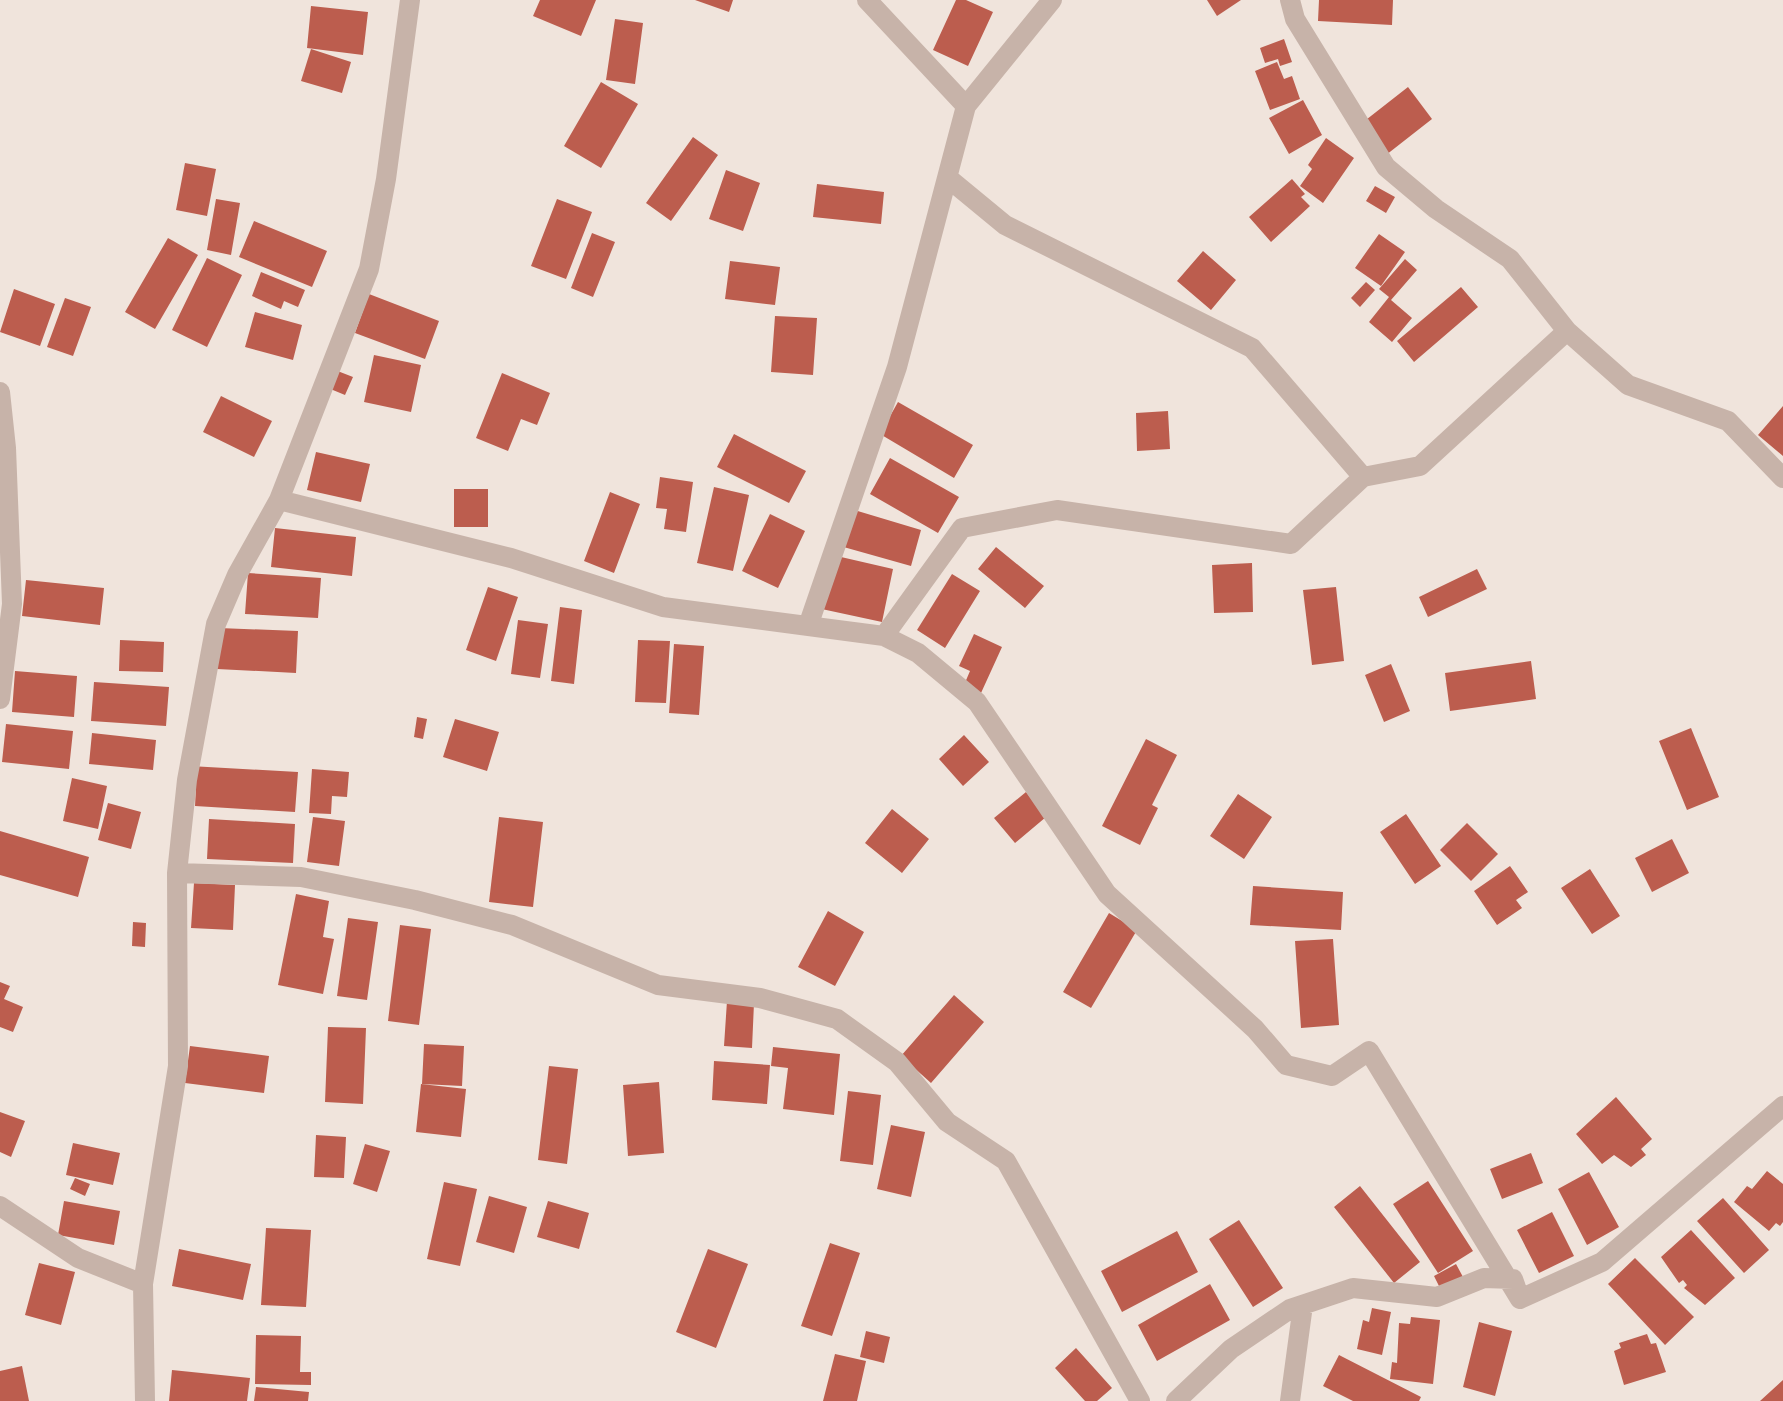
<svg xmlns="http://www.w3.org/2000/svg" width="1783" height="1401" font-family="Lato,sans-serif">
<rect width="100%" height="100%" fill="#f0e4dc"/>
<path fill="#bc5d4e" d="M540 0H596L581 36 533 16Z
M695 0H733L729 12Z
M956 0H966L993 12 968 66 933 50Z
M1207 0H1241L1217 16Z
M1319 0H1393L1392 25 1318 21Z
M311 6 368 12 363 55 307 48Z
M615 19 643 23 635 84 606 80Z
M1284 39 1292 62 1280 66 1278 59 1265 63 1260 48Z
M311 49 351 62 342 93 301 81Z
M1277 62 1284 79 1292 76 1300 99 1270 110 1255 71Z
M601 82 638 104 601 168 564 146Z
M1408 87 1432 119 1386 155 1362 123Z
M1303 100 1322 135 1289 154 1269 118Z
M693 137 718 155 671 221 646 203Z
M1326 138 1354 158 1323 203 1300 186 1312 169 1308 165Z
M185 163 216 169 207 216 176 210Z
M726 170 760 183 743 231 709 219Z
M1292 179 1305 194 1301 197 1310 206 1271 242 1249 217Z
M817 184 884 192 881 224 813 217Z
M1375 186 1395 197 1386 213 1366 201Z
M216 199 240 203 231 255 207 250Z
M557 199 592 212 566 279 531 266Z
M254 221 327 251 312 287 239 257Z
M592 233 615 242 593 297 571 288Z
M1379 234 1405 252 1381 286 1355 268Z
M168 238 198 255 155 329 125 312Z
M1203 251 1236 280 1211 310 1177 281Z
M207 258 242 275 207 347 172 330Z
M1405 259 1417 270 1391 300 1412 318 1392 342 1369 322 1389 297 1379 289Z
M730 261 780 267 775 305 725 299Z
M261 272 305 290 298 307 284 301 281 309 252 296Z
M1366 282 1375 290 1360 307 1351 298Z
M1461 287 1478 307 1414 362 1397 341Z
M14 289 55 304 40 346 0 332Z
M369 294 439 321 425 359 355 333Z
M65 298 91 307 73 356 47 347Z
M255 312 302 325 293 360 245 347Z
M775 316 817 318 813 375 771 372Z
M374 355 421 365 411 412 364 402Z
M335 370 353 377 345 395 328 388Z
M502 373 550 393 537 425 521 419 508 451 476 438Z
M221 396 272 421 254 457 203 432Z
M898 402 973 445 954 478 880 434Z
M1783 406V456L1758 435Z
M1168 411 1170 449 1137 451 1136 413Z
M734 434 806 471 789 503 717 467Z
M316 452 370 464 361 502 307 490Z
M890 458 959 497 938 533 870 494Z
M660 477 693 482 686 532 664 529 667 509 656 508Z
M714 487 749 495 733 571 697 563Z
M454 489H488V527H454Z
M610 492 640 504 614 573 584 561Z
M851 509 921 530 911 566 840 546Z
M770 514 805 531 778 588 742 571Z
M275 528 356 537 352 576 271 567Z
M996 547 1044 586 1025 608 978 569Z
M828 554 893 569 882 622 817 608Z
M1252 563 1253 612 1214 613 1212 565Z
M1477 569 1487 589 1428 617 1419 597Z
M248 573 321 578 318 618 245 614Z
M952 574 980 591 945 648 917 630Z
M26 580 104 588 100 625 22 616Z
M488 587 518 597 496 661 466 650Z
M1336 587 1344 661 1312 665 1303 590Z
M560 607 582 610 574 684 551 681Z
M518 620 548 624 540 678 511 674Z
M219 628 298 631 296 673 217 669Z
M974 634 1002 647 981 693 964 685 970 671 959 666Z
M120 640 164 642 163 672 119 671Z
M638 640 670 641 666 703 635 702Z
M674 644 704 646 699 715 669 713Z
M1531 661 1536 699 1450 711 1445 673Z
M1391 664 1410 711 1384 722 1365 675Z
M15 671 77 676 74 717 12 712Z
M94 682 169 687 166 726 91 721Z
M417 717 427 719 423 739 414 737Z
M455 719 499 732 487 771 443 757Z
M6 724 73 731 69 769 2 762Z
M1691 728 1719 797 1687 810 1659 741Z
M92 733 156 740 153 770 89 764Z
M964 735 989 762 963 786 939 759Z
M1146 739 1177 755 1152 805 1158 808 1140 845 1102 826Z
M190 766 298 772 295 812 195 806 196 787Z
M312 769 349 772 347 797 332 796 331 814 309 813Z
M72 778 107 786 98 829 63 821Z
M1026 792 1046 817 1015 843 994 818Z
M1238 794 1272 817 1244 859 1210 836Z
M108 803 141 812 131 849 98 840Z
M892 809 929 839 902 873 865 843Z
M1406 814 1441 866 1415 884 1380 832Z
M313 817 345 821 339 866 307 862Z
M499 817 543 822 533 907 489 902Z
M209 819 295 824 293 863 207 859Z
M1467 823 1498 854 1471 881 1440 850Z
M0 831 89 857 78 897 0 875Z
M1672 839 1689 873 1652 892 1635 858Z
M1510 866 1528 892 1516 900 1522 908 1497 925 1474 891Z
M1590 869 1620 916 1592 934 1561 888Z
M194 883 235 885 233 930 191 928Z
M1253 886 1343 892 1341 930 1250 925Z
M296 894 329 901 323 937 334 939 323 994 278 985Z
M828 911 864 932 835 986 798 967Z
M1109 913 1137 930 1091 1008 1063 992Z
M348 918 378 922 367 1000 337 996Z
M133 922 146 923 145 947 132 946Z
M400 925 431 929 419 1025 388 1021Z
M1333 939 1339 1025 1301 1028 1295 941Z
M0 982 10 986 4 999 23 1007 13 1032 0 1027Z
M954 995 984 1022 931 1083 901 1056Z
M727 1001 754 1003 752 1048 724 1046Z
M328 1027 366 1028 363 1104 325 1102Z
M424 1044 464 1046 462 1086 422 1084Z
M190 1046 269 1056 264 1093 185 1083Z
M773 1047 840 1054 834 1115 783 1109 788 1068 771 1066Z
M714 1061 770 1065 767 1104 712 1100Z
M549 1066 578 1069 567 1164 538 1160Z
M659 1082 664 1153 628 1156 623 1085Z
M421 1084 466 1089 461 1137 416 1132Z
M848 1091 881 1095 873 1165 840 1161Z
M1616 1097 1652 1139 1641 1149 1646 1155 1631 1167 1614 1155 1602 1164 1576 1134Z
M0 1112 25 1121 11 1157 0 1152Z
M891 1125 925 1132 911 1197 877 1189Z
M316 1135 346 1137 344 1178 314 1177Z
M73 1143 120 1153 113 1185 66 1175Z
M365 1144 390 1151 377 1192 353 1184Z
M1531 1153 1543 1183 1502 1199 1490 1169Z
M1767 1171 1783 1184V1222L1780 1226 1776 1223 1769 1231 1734 1202 1747 1186 1752 1189Z
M1589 1172 1619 1227 1587 1245 1558 1189Z
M75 1178 90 1184 85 1196 70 1189Z
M1428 1181 1473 1251 1438 1273 1393 1204Z
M444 1182 477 1189 460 1266 427 1259Z
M1360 1186 1420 1262 1394 1283 1334 1207Z
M489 1196 527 1207 514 1253 476 1242Z
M1723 1198 1769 1250 1744 1273 1697 1221Z
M64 1201 120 1211 114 1245 58 1235Z
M548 1201 589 1213 579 1249 537 1237Z
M1552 1212 1574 1256 1539 1273 1517 1230Z
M1239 1220 1283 1288 1253 1307 1209 1239Z
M266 1228 311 1230 306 1307 261 1305Z
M1691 1230 1735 1278 1705 1305 1684 1288 1687 1285 1683 1280 1679 1283 1661 1257Z
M1177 1231 1198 1272 1122 1312 1101 1271Z
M830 1243 860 1253 832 1336 801 1326Z
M179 1249 251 1264 243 1300 172 1286Z
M708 1249 748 1264 716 1348 676 1332Z
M1635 1258 1694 1317 1665 1345 1608 1284Z
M39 1263 75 1272 61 1325 25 1315Z
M1456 1264 1463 1277 1440 1288 1434 1276Z
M1210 1284 1230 1320 1157 1361 1138 1325Z
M1372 1308 1391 1312 1382 1355 1357 1349 1363 1320 1369 1322Z
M1411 1317 1440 1320 1433 1384 1390 1379 1392 1362 1397 1363 1399 1323 1410 1324Z
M1479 1322 1512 1331 1495 1396 1463 1387Z
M866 1331 890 1337 884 1363 860 1357Z
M1647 1334 1651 1344 1656 1343 1666 1372 1624 1385 1614 1351 1621 1348 1619 1343Z
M256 1335 301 1336 300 1372H311V1385L255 1384Z
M1076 1348 1112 1388 1097 1401H1085L1055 1368Z
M835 1354 866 1361 857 1401H823Z
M1339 1355 1421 1397 1419 1401H1353L1323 1386Z
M22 1366 29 1401H0V1371Z
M172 1370 250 1378 247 1401H169Z
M1783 1380V1401H1760Z
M256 1387 309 1392 308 1401H254Z"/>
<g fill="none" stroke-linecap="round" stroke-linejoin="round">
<path stroke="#c7b3a9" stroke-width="20" d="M867 0 966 106
M1290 0 1295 19 1386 167 1436 209 1510 259 1567 331 1628 385 1728 421 1783 478
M948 178 1005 225 1252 348 1363 477 1420 466 1567 331
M0 392 6 448 12 604 0 699
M279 500 511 558 663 607 884 636 918 653 977 702 1107 894 1255 1029 1286 1065 1332 1076 1369 1051 1520 1299
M808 626 897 367 966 106 1052 0
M884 636 962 528 1057 510 1291 544 1363 477
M177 873 301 877 415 900 512 925 658 985 760 998 837 1019 897 1062 947 1122 1006 1161 1140 1401
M0 1206 78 1258 143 1284
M145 1401 143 1284 178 1066 177 873 187 780 216 624 237 575 279 500 369 269 386 179 410 0
M1176 1401 1231 1349 1290 1309 1353 1288 1437 1297 1484 1278 1513 1279 1520 1299 1602 1262 1783 1106
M1290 1401 1303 1305"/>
</g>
</svg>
